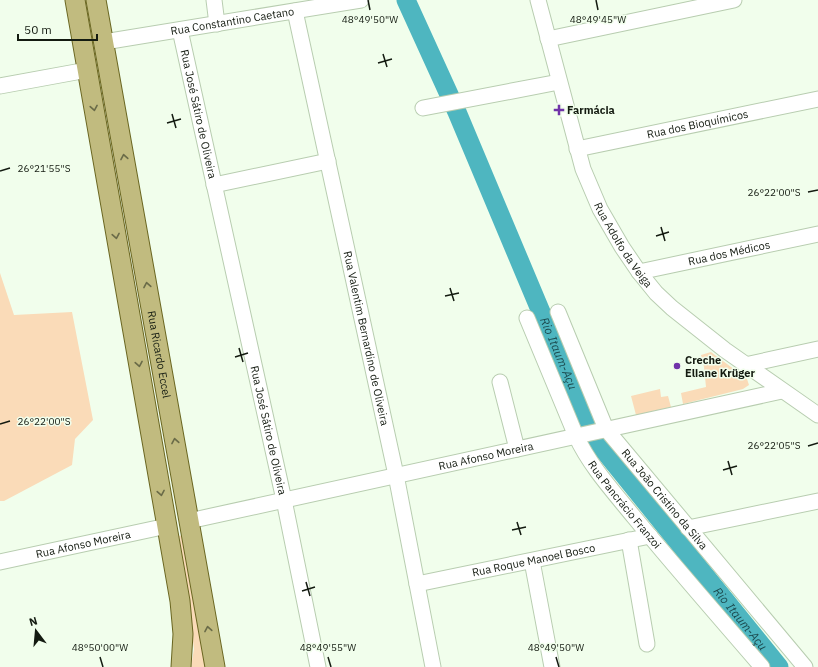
<svg xmlns="http://www.w3.org/2000/svg" width="818" height="667" font-family="'IBM Plex Sans',sans-serif">
<rect width="100%" height="100%" fill="#f1feec"/>
<path fill="#fadbb8" d="M0 273 14 315 72 312 93 420 75 439 72 465 4 501H0Z
M711 352 747 379 749 385 743 389 683 404 681 393 706 387 704 367 701 355Z
M660 389 661 397 668 396 671 407 636 415 631 396Z
M184 535 206 667H191L194 649 179 536Z"/>
<g fill="none" stroke-linecap="round" stroke-linejoin="round">
<path stroke="#4eb6c0" stroke-width="19" id="s1" d="M406 0 457 112 588 424 598 443 779 667"/>
<g stroke="#b8cdb0" stroke-width="17">
<g id="minor">
<path d="M214 0 217 24"/>
<path id="s2" d="M538 0 583 169 600 209 622 247 639 272 656 293 672 308 725 350 818 415"/>
<path id="s3" d="M295 11 396 475 433 667"/>
<path id="s4" d="M180 30 284 500 318 667"/>
<path d="M548 39 734 0"/>
<path id="s5" d="M104 42 361 0"/>
<path d="M0 86 87 70"/>
<path d="M423 108 559 82"/>
<path id="s6" d="M577 149 818 99"/>
<path d="M214 185 328 161"/>
<path id="s7" d="M639 272 818 234"/>
<path id="s8" d="M558 312 606 429 805 667"/>
<path id="s9" d="M527 318 576 436C590 466 613 491 634 517 676 568 719 617 762 667"/>
<path d="M745 365 818 349"/>
<path d="M500 382 517 449"/>
<path id="s10" d="M189 521 782 391"/>
<path d="M688 528 818 501"/>
<path d="M629 540 647 644"/>
<path d="M532 561 552 667"/>
<path id="s11" d="M0 562 167 526"/>
<path id="s12" d="M417 584 650 536"/>
</g>
</g>
<g stroke="#6a6621" stroke-width="21">
<g id="major">
<path d="M75 0 180 601 183 634 181 667"/>
<path id="s13" d="M96 0 215 667"/>
</g>
</g>
<use href="#minor" stroke="#fff" stroke-width="15"/>
<use href="#major" stroke="#c1bb7f" stroke-width="19"/>
</g>
<defs><path id="oneway-chevron" d="M-2-3.5L2.5 0L-2 3.5" fill="none" stroke-width="1.6" stroke-linecap="round" stroke-linejoin="round"/></defs>
<g stroke="#6a6b48">
<use href="#oneway-chevron" transform="translate(94 108) rotate(80)"/>
<use href="#oneway-chevron" transform="translate(124 157) rotate(-100)"/>
<use href="#oneway-chevron" transform="translate(116 236) rotate(80)"/>
<use href="#oneway-chevron" transform="translate(147 285) rotate(-100)"/>
<use href="#oneway-chevron" transform="translate(139 364) rotate(80)"/>
<use href="#oneway-chevron" transform="translate(175 441) rotate(-100)"/>
<use href="#oneway-chevron" transform="translate(161 493) rotate(80)"/>
<use href="#oneway-chevron" transform="translate(208 629) rotate(-100)"/>
</g>
<path fill="none" stroke="#141b11" stroke-width="1.5" d="M368 0 370 10M596 0 598 10M383 54 387 67M378 63 392 59M172 114 176 128M167 123 181 119M0 171 10 168M808 192 818 190M661 227 665 241M656 236 669 232M450 288 454 301M445 296 459 293M239 348 243 362M235 357 248 353M0 424 10 421M808 446 818 443M728 461 732 475M723 470 737 466M517 522 521 535M512 530 526 527M306 582 310 596M302 591 315 587M100 657 103 667M328 657 331 667M556 657 559 667"/>
<g fill="#7033a9" stroke="#f1feec" stroke-width="1.5">
<path d="M557 104h4v4h4v4h-4v4h-4v-4h-4v-4h4z"/>
<circle cx="677" cy="366" r="4"/>
</g>
<g text-anchor="middle" stroke-width="3" stroke-linejoin="round" paint-order="stroke">
<g font-size="11" fill="#141b11" stroke="#f1feec">
<text dy="4" stroke="none"><textPath href="#s5" startOffset="130">Rua Constantino Caetano</textPath></text>
<text dy="4" stroke="none"><textPath href="#s4" startOffset="86">Rua José Sátiro de Oliveira</textPath></text>
<text dy="4" stroke="none"><textPath href="#s6" startOffset="123">Rua dos Bioquímicos</textPath></text>
<text dy="4" stroke="none"><textPath href="#s2" startOffset="261">Rua Adolfo da Veiga</textPath></text>
<text dy="4" stroke="none"><textPath href="#s7" startOffset="92">Rua dos Médicos</textPath></text>
<text dy="4" stroke="none"><textPath href="#s3" startOffset="335">Rua Valentim Bernardino de Oliveira</textPath></text>
<text dy="4" stroke="none"><textPath href="#s13" startOffset="360">Rua Ricardo Eccel</textPath></text>
<text dy="4" stroke="none"><textPath href="#s4" startOffset="410">Rua José Sátiro de Oliveira</textPath></text>
<text dy="4" stroke="none"><textPath href="#s10" startOffset="304">Rua Afonso Moreira</textPath></text>
<text dy="4" stroke="none"><textPath href="#s8" startOffset="218">Rua João Cristino da Silva</textPath></text>
<text dy="4" stroke="none"><textPath href="#s9" startOffset="212">Rua Pancrácio Franzoi</textPath></text>
<text dy="4" stroke="none"><textPath href="#s11" startOffset="85">Rua Afonso Moreira</textPath></text>
<text dy="4" stroke="none"><textPath href="#s12" startOffset="119">Rua Roque Manoel Bosco</textPath></text>
</g>
<g font-size="11" font-weight="bold" fill="#141b11" stroke="#f1feec" text-anchor="start">
<text x="567" y="114">Farmácia</text>
<text x="685" y="364">Creche<tspan x="685" dy="13">Eliane Krüger</tspan></text>
</g>
<g font-size="12" font-style="italic" fill="#1c4b4f" stroke="#f1feec">
<text dy="4" stroke="none"><textPath href="#s1" startOffset="385">Rio Itaum-Açu</textPath></text>
<text dy="4" stroke="none"><textPath href="#s1" startOffset="709">Rio Itaum-Açu</textPath></text>
</g>
</g>
<g font-size="10" text-anchor="middle" fill="#141b11" stroke="#f1feec" stroke-width="3" stroke-linejoin="round" paint-order="stroke">
<text x="370" y="23">48°49'50"W</text>
<text x="598" y="23">48°49'45"W</text>
<text x="44" y="172">26°21'55"S</text>
<text x="774" y="196">26°22'00"S</text>
<text x="44" y="425">26°22'00"S</text>
<text x="774" y="449">26°22'05"S</text>
<text x="100" y="651">48°50'00"W</text>
<text x="328" y="651">48°49'55"W</text>
<text x="556" y="651">48°49'50"W</text>
</g>
<g transform="translate(36 631) rotate(344)" stroke="#f1feec" stroke-width="3" paint-order="stroke">
<path d="M0-3L7 15L0 10L-7 15Z" fill="#141b11"/>
<text y="-6" font-size="11" font-weight="bold" text-anchor="middle" fill="#141b11">N</text>
</g>
<path d="M18 34v6h79v-6" fill="none" stroke="#141b11" stroke-width="2"/>
<text x="24" y="34" font-size="12" fill="#141b11" stroke="#f1feec" stroke-width="3" paint-order="stroke">50 m</text>
</svg>
